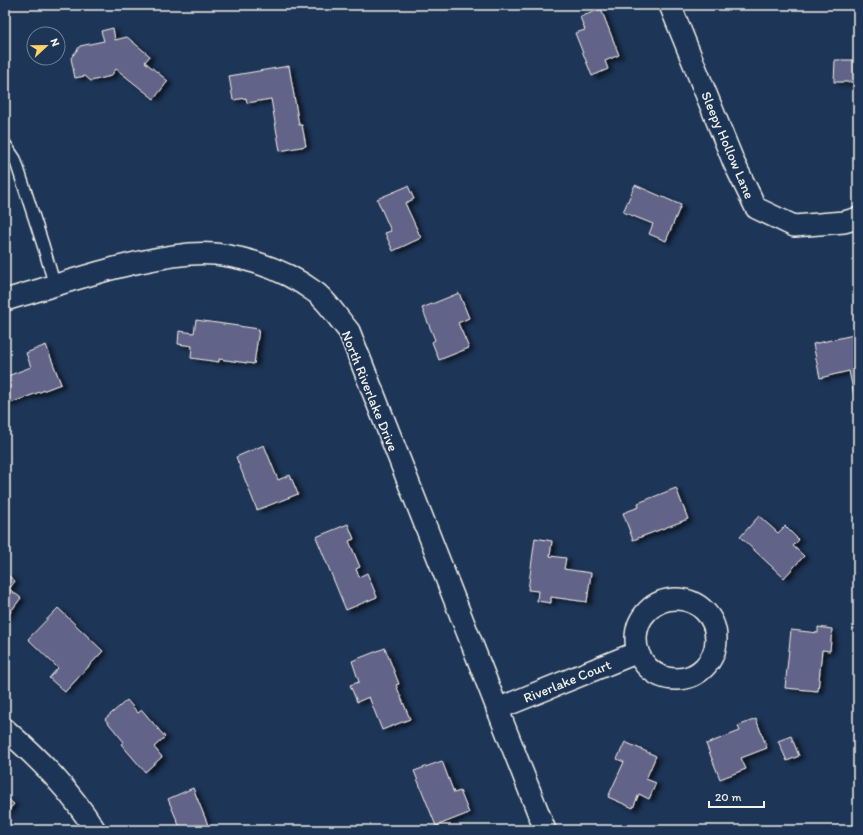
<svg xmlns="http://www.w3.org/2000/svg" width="863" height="835" font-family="Itim,sans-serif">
<defs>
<filter id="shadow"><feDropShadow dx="4.5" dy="2.5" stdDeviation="2" flood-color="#0009"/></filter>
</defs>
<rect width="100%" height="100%" fill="#1d3557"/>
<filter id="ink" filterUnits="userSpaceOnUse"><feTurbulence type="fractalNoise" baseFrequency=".025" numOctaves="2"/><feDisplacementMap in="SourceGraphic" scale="8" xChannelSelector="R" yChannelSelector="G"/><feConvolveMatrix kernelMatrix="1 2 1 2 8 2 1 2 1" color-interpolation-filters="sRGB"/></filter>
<g filter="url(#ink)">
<path fill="#626488" stroke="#f4f1e8" filter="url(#shadow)" d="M601 9 619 55 605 61 608 69 592 76 575 33 585 30 580 17Z
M113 28 115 40 127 37 150 56 145 62 168 81 154 99 116 69 111 76 91 81 85 76 75 78 71 58 80 46 104 41 101 31Z
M835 60H858V82H834Z
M289 66 299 125H302L306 146 280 151 271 99 247 103 246 98 233 100 229 76Z
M635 185 681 205 666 241 649 234 653 224 623 212Z
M408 186 414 199 405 203 421 238 393 251 385 233 391 231 377 199Z
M459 293 469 318 458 323 469 348 439 360 432 342 435 340 422 308Z
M196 320 259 329 254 364 219 359V362L191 358 192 346 178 344 179 331 194 333Z
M858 334V394L854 395 849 371 820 378 813 344Z
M46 345 61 384 8 404 5 395V377L31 367 26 353Z
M264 445 278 480 290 475 298 494 257 510 236 457Z
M676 488 688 519 633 540 623 513 639 507 638 503Z
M759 516 778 533 785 526 799 540 793 546 804 556 784 578 740 537Z
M348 524 354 539 349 541 360 567 356 569 359 577 367 573 377 597 346 610 316 537Z
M535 538 552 541 550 556 566 558 564 569 591 573 587 602 551 597V603L537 601 538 591 528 590Z
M5 573 15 581 9 589 21 598 5 619Z
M58 608 103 651 65 692 49 678 58 668 28 639Z
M818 627 832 629 830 651 822 650 818 691 785 688 791 630 818 633Z
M385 648 399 684 396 685 410 719 382 730 369 697 357 702 350 685 359 682 352 661Z
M127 700 138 713 142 710 165 737 154 747 162 757 145 772 121 744 124 742 105 719Z
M756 719 767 748 741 758 746 769 720 779 706 744 740 731 738 726Z
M791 736 799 756 787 761 778 741Z
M625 742 656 756 646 779 656 783 649 799 639 794 633 808 608 797 624 762 617 759Z
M442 761 454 793 460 791 469 813 436 826 414 771Z
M193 788 210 830H181L168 799Z
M5 797 14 804 5 814Z"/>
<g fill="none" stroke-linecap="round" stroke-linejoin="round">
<g stroke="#f4f1e8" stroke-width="14">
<path id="service" d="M5 144 15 159 43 245 55 286"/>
</g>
<g stroke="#f4f1e8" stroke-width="24">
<path id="minor" d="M670 5 734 163 756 208 794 226 844 222 858 218
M5 300C66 283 127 260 190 254 231 250 283 268 315 292 327 300 339 320 349 331L545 830
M636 639a40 40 0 1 1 80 0a40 40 0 1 1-80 0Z
M497 709 638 652
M5 729C40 760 70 790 95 830"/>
</g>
<use href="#service" stroke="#1d3557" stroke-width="11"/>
<use href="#minor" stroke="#1d3557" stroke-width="21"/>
</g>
</g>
<g text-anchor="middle" stroke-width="3.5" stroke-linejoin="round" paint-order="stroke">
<g font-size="14" fill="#f4f1e8" stroke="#1d3557">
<text transform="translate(728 145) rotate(67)" y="5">Sleepy Hollow Lane</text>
<text transform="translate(370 391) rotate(68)" y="5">North Riverlake Drive</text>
<text transform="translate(567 681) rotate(-22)" y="5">Riverlake Court</text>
</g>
</g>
<rect width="863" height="835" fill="none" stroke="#1d3557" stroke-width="20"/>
<rect x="10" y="10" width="843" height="815" fill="none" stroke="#f4f1e8" stroke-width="1.5" filter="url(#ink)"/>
<g transform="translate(46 46) rotate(68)"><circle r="19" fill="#1d3557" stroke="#738091"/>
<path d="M0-3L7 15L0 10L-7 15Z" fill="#ffd166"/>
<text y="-6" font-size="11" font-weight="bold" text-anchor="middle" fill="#f4f1e8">N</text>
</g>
<path d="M709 801v6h55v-6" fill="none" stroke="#f4f1e8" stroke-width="2"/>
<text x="715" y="801" font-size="12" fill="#f4f1e8" stroke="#1d3557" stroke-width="3" paint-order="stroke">20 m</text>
</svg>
